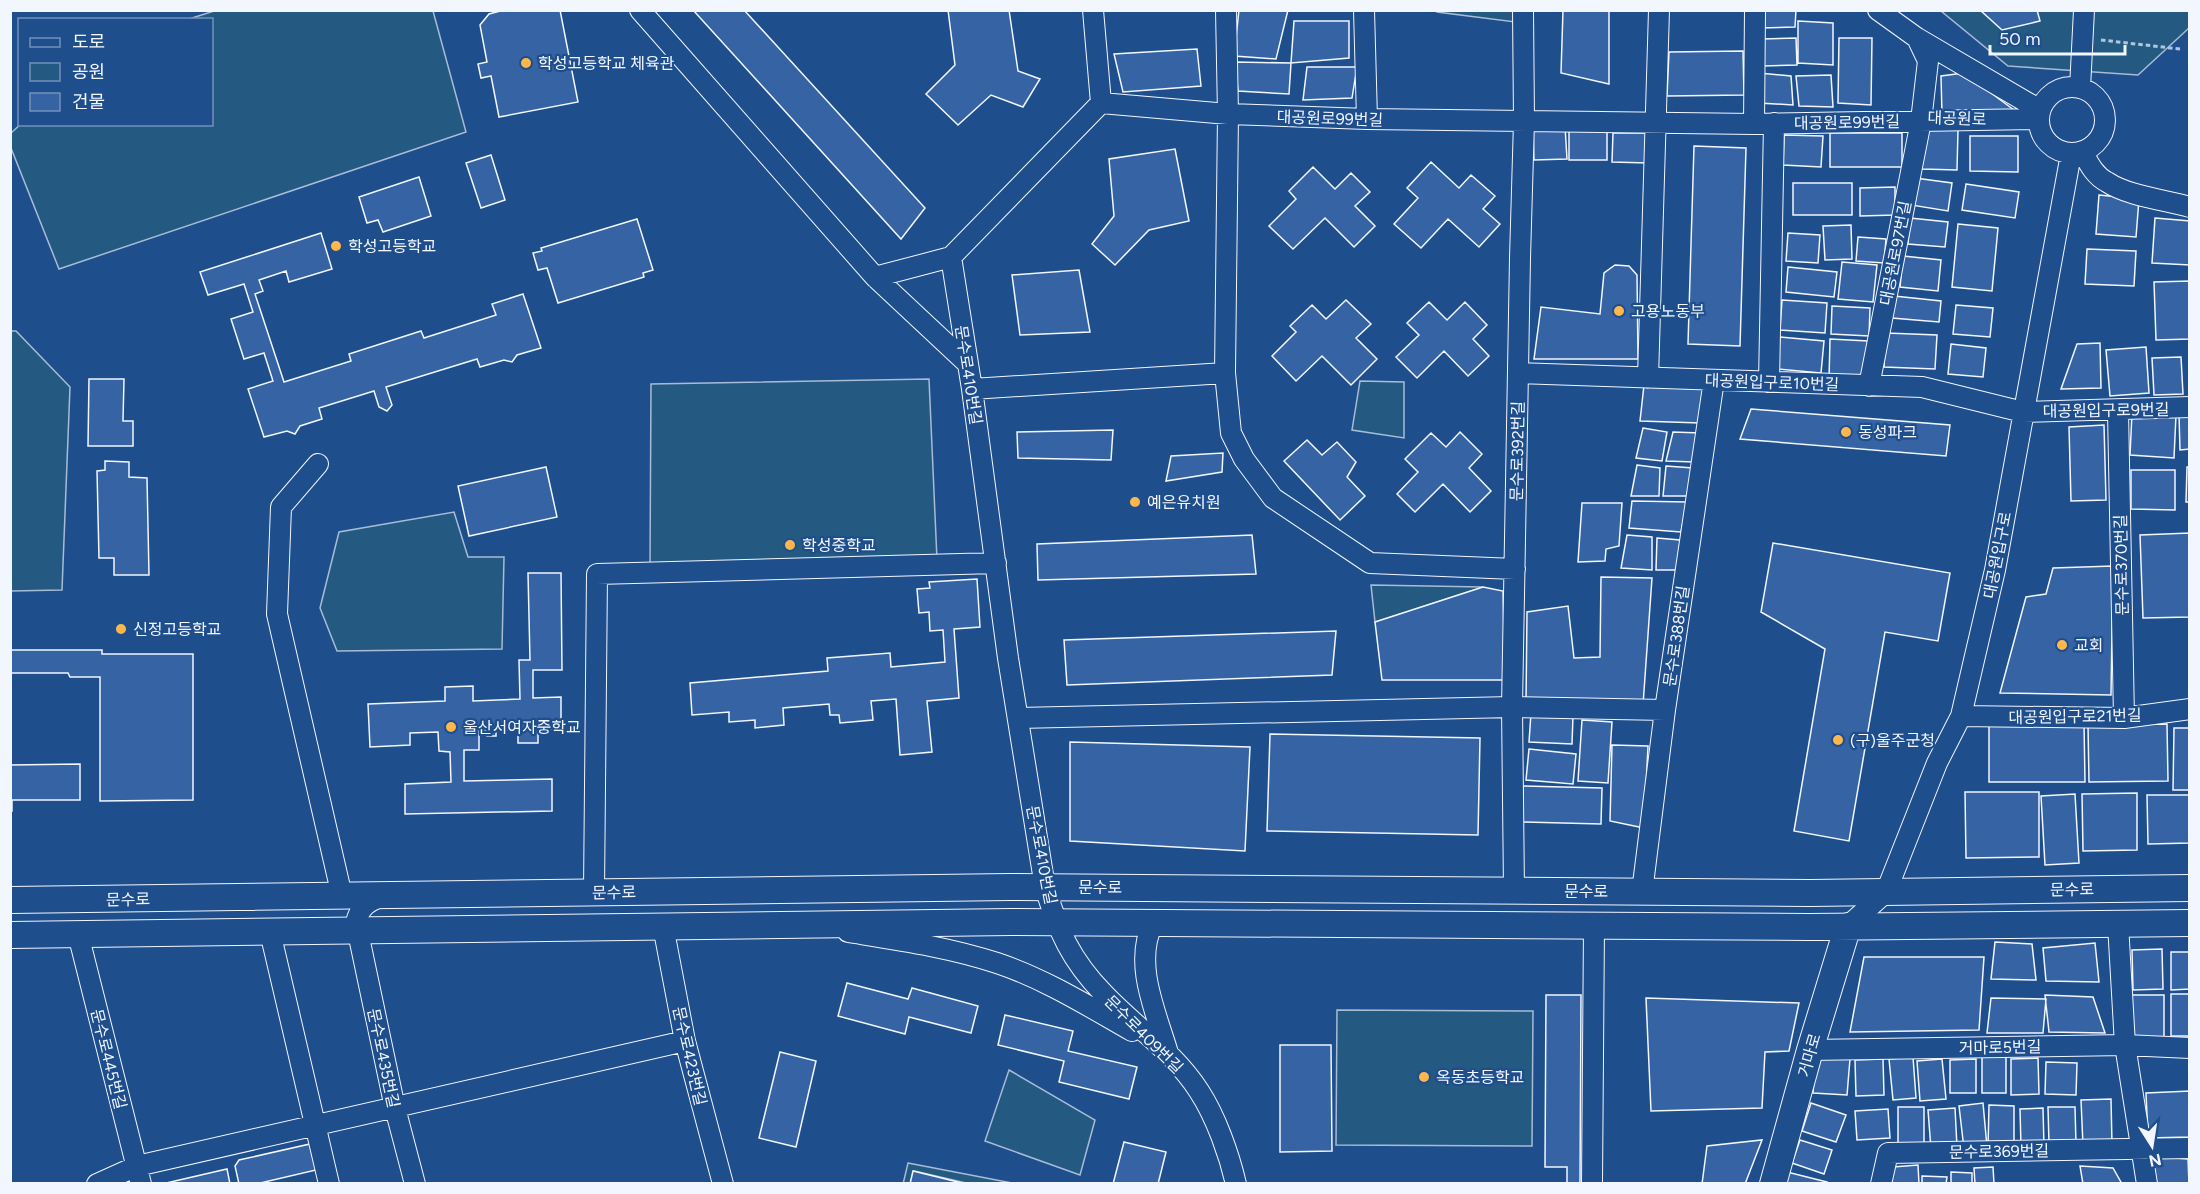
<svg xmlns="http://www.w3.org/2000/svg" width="2200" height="1194" font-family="Figtree,'Noto Sans KR',sans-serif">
<rect width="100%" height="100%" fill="#1f4e8c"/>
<path fill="#245a82" stroke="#a8bbd7" stroke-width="1.5" d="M1437 10 1523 11V23L1437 12Z
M214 11H433L466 132 59 269 11 148V133L21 124H212V20L189 19Z
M1941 11H2189V28L2138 75 2008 66Z
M11 331H16L70 387 62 590 11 591Z
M929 379 937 560 650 567 651 384Z
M1360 381 1404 382V438L1352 430Z
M454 512 468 557H504L502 649 337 651 320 608 339 532Z
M1371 585 1483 587 1375 622Z
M1337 1010 1533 1011 1532 1146 1336 1145Z
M1009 1070 1095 1120 1080 1175 985 1141Z
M908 1163 1012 1183H966L914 1171 910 1183 903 1184Z"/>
<path fill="#3563a3" stroke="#f2f6ff" stroke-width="1.5" d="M504 10H560L578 102 499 117 491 76 481 78 478 64 487 62 480 25 489 14Z
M693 10H744L925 208 901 239Z
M948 10H1009L1018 71 1040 79 1023 107 991 95 958 125 926 94 955 65Z
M1239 10H1288L1276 59 1234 56Z
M1563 10H1609V84L1561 73Z
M1761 10H1796L1795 27 1761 28Z
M1980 10H2037L2040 21 2002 30Z
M1294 21H1349V58L1291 63Z
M1798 21 1833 23V65L1798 63Z
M1796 38 1797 65 1763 66 1762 39Z
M1839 38H1872L1871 105 1838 103Z
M1197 49 1201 86 1123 92 1114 54Z
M1743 51 1744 95 1667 96 1669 52Z
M1235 62 1291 63 1289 94 1238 91Z
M1307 67H1357L1352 98 1303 100Z
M1759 73 1791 76 1793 105 1759 103Z
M1964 73 2018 113 1942 115 1941 76Z
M1831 75 1833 107 1799 106 1796 76Z
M1565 126 1567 159 1534 160 1533 127Z
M1931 129 1958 130 1957 170 1922 169 1923 139Z
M1569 130H1607V160H1569Z
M1613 133H1649L1648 163 1612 162Z
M1830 133H1902V167H1830Z
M1784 135 1823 136 1821 167 1783 165Z
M1970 136H2018V172L1970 171Z
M1694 146 1746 148 1740 346 1688 344Z
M1175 149 1189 221 1149 230 1115 265 1092 244 1114 216 1109 159Z
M491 155 505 200 481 208 466 163Z
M1431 162 1459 188 1471 175 1495 196 1483 209 1500 224 1479 247 1448 219 1421 248 1394 224 1418 198 1407 188Z
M1313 167 1335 189 1351 173 1370 192 1355 206 1375 226 1354 247 1325 218 1293 249 1269 226 1296 199 1289 191Z
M419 177 431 216 383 232 378 220 367 223 359 197Z
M1915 178 1952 183 1948 211 1911 205Z
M1793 183H1852V215H1793Z
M1966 184 2019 192 2015 218 1962 210Z
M1895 187V215L1860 216V188Z
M2099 195 2139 199 2136 237 2096 234Z
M1910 218 1948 222 1945 247 1908 244Z
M2155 218 2190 221V265L2152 263Z
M637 219 653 270 643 273 644 277 558 303 547 268 538 270 533 253 542 251 541 248Z
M1958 224 1998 228 1992 291 1952 287Z
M1851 225 1852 259 1825 260 1823 226Z
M321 233 332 269 289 282 286 271 259 280 263 291 255 294 284 382 351 361 349 354 421 331 424 338 496 315 492 304 523 294 541 348 517 355 512 362 504 360 480 367 477 359 386 387 392 405 387 411 379 407 374 391 319 408 322 419 300 426 295 434 287 431 264 437 248 389 273 381 264 353 244 359 231 319 253 312 244 284 208 295 200 272Z
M1788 233 1820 235 1818 263 1786 261Z
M1858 237 1886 239 1884 263 1856 261Z
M2087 249 2136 251 2134 286 2085 284Z
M1903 256 1941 260 1938 291 1900 287Z
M1842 262 1877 265 1873 302 1838 299Z
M1615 265 1629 266 1637 275 1638 359H1534L1541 307 1600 314 1604 273Z
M1788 267 1837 272 1834 297 1786 292Z
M1079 270 1090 332 1020 335 1012 275Z
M2190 281V339L2156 340 2154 282Z
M1894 296 1941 301 1939 322 1892 318Z
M1346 300 1371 324 1356 338 1377 359 1351 385 1322 356 1296 381 1272 356 1296 332 1290 326 1312 305 1326 319Z
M1782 300 1827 303 1825 333 1780 330Z
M1429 302 1447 320 1465 302 1487 325 1473 339 1489 356 1468 376 1444 351 1417 378 1396 357 1419 335 1407 323Z
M1956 305 1993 308 1990 337 1953 334Z
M1832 306 1870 308 1869 336 1831 334Z
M1886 333 1937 335 1935 369 1884 367Z
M1780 337 1824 341 1821 373 1777 369Z
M1830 339 1868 341 1867 381 1829 380Z
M2100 343 2101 388 2061 389 2077 344Z
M1951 344 1986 348 1983 377 1948 374Z
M2146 347 2149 393 2110 396 2106 350Z
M2181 357 2183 394 2154 395 2152 358Z
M89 379H124L123 421H133V446H88Z
M1644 385 1703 388 1700 423 1640 421Z
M1751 409 1950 425 1946 456 1740 439Z
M2132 413 2176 415 2174 458 2130 455Z
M2179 415H2190V449L2180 450Z
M2104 425 2106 500 2071 501 2069 427Z
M1643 428 1667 432 1662 461 1636 458Z
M1113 430 1111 460 1018 458 1017 432Z
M1460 432 1482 454 1469 468 1491 491 1470 512 1443 484 1415 512 1397 494 1418 472 1405 459 1431 433 1446 447Z
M1673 432 1700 433 1694 462 1666 461Z
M1307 440 1322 455 1337 442 1356 462 1347 477 1365 496 1340 520 1284 461Z
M1223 453 1222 472 1166 481 1171 456Z
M105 461 129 462V477L147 478 149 575H114V558H99L97 471 105 470Z
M1637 465 1660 468 1659 496H1631Z
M1666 466 1693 468 1691 496H1663Z
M546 467 557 517 469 536 458 486Z
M2187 467H2190V502H2186Z
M2131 470H2175V510L2131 509Z
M1632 501 1687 502 1681 532 1629 528Z
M1582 503H1622L1619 546 1606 549 1605 561 1578 562Z
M2190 533V617L2143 618 2140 535Z
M1252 535 1256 574 1038 580 1037 544Z
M1627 535 1652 537V570L1621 568Z
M1657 538 1680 540 1678 570H1656Z
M1773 543 1950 573 1938 641 1885 632 1849 841 1794 831 1825 649 1761 612Z
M2113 566 2111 695 2000 693 2026 597 2046 594 2053 568Z
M528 573H561L562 670H533V698L561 697V729H538V743H518V730H496V736H487V730H479V750H464V781L552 779V811L405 814V784L451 782 450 752 439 751 438 732 410 733V745L370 747 368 704 445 701V687L473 686V701L520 699 519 660H530Z
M1601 577 1652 578 1643 705 1526 703 1527 612 1568 606 1574 658 1600 657Z
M977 579 980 627 954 629 959 698 927 701 932 752 900 755 896 699 871 701 873 720 840 723 839 715H830L829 704 783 708 784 725 755 728V720L729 722V712L692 715 690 683 828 671 827 658 890 653 891 667 945 662 943 630 930 631 929 612 919 613 917 589 930 588 929 582Z
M1483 587 1503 591 1505 680H1382L1375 622Z
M1336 631 1332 675 1067 685 1064 640Z
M10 650H102V654H193V800L100 801V677H70L68 673H10Z
M1531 713 1573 716 1572 744 1529 742Z
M1582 720 1612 722 1608 783 1578 781Z
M1989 723H2084L2085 782H1989Z
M2167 724 2168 781 2089 782 2088 725Z
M2174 728H2190V790H2173Z
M1270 734 1480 738 1478 835 1267 831Z
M1070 742 1250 747 1245 851 1070 841Z
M1612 745 1648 746 1644 828 1610 821Z
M1529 749 1576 754 1573 784 1526 780Z
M80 764V800H12V811H10V765Z
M1523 786 1602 788 1601 824 1523 822Z
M1965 792H2039V857L1966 858Z
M2137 793V850L2083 851 2082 794Z
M2075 794 2079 863 2045 865 2041 796Z
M2147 795H2190V843L2148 844Z
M1995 942 2032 944 2036 980 1991 979Z
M2095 943 2099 982 2046 981 2043 948Z
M2162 949 2163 989 2133 990 2132 950Z
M2171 952H2190V989L2171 990Z
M1864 957H1984L1979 1030 1850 1032Z
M847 983 908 999 912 988 978 1006 971 1033 909 1017 905 1034 838 1016Z
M2171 994H2190V1036H2171Z
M1546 995H1581L1580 1184H1278L1567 1183V1167H1545Z
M2045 995 2093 997 2105 1033 2049 1032Z
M2127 995H2164V1037H2127Z
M1646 998 1799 1003 1789 1051 1765 1052 1762 1108 1651 1111Z
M1991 998 2046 999 2043 1033H1987Z
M1005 1015 1073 1031 1068 1051 1137 1067 1129 1099 1059 1082 1064 1061 998 1045Z
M1280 1045H1331L1332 1151 1280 1152Z
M780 1052 816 1061 796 1147 759 1138Z
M1982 1055H2006V1093H1982Z
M1816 1056 1850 1059 1847 1095 1813 1093Z
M1913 1057 1916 1098 1893 1100 1889 1059Z
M2038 1058 2039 1094 2011 1095V1059Z
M1883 1059 1884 1095 1856 1096 1855 1060Z
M1942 1059 1946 1099 1920 1101 1917 1061Z
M1976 1059V1093H1950V1060Z
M2046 1062 2077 1063 2076 1095 2045 1094Z
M2190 1091V1137L2148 1138 2146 1093Z
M2111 1099 2112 1145 2083 1146 2081 1100Z
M1811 1103 1846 1115 1836 1142 1802 1131Z
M1983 1103 1987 1147 1964 1149 1959 1106Z
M1989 1105 2014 1106V1148H1988Z
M1898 1107H1924V1145H1898Z
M2048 1107H2075L2076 1144H2049Z
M1955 1108 1957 1147 1931 1149 1928 1110Z
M2043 1108 2044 1146 2021 1147 2020 1109Z
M1888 1109 1890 1138 1857 1140 1855 1111Z
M1762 1140 1745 1184H1702L1707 1146Z
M1800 1140 1832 1150 1824 1174 1792 1163Z
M1124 1142 1166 1152 1158 1184H1113Z
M310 1144 316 1170 256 1184H239L235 1166 239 1160Z
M2148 1156 2188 1159 2189 1184H2153Z
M1918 1165 1919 1184H1888L1893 1167Z
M2080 1166 2113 1168 2122 1184H2083Z
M1993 1167 1994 1184H1975L1974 1168Z
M227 1169 230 1184H162Z
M913 1171 966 1184H910Z
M1787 1172 1827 1182 1826 1184H1784Z
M1951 1172 1972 1173V1184H1951Z
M1922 1176 1947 1177 1946 1184H1922Z"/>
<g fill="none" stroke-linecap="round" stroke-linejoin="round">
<g stroke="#f2f6ff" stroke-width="22">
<path id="minor" d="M640 10 875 277 951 257 972 389 1008 658 1045 887C1058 931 1071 960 1103 993 1134 1026 1174 1052 1199 1091 1216 1117 1229 1154 1236 1184
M1093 10 1101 103
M1226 10 1228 114 1225 373 1231 433 1244 459 1273 498 1370 563 1515 569
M1364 10 1367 119
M1878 10 1917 38 2040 110
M2039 120a33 33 0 1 1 66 0a33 33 0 1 1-66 0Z
M2080 88 2084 10
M1754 124 1755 10
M2083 153C2089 164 2095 176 2107 182 2128 196 2165 200 2190 207
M951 257 1101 103 1228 114 1367 119 1754 124 2038 119
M875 277 968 364
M1518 373 1922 387 2023 412 2190 407
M1648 378 1659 10
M1769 382 1774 123
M1869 386 1921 121 1928 61 1917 38
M972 389 1225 373
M2118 411 2124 718
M318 464 281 507 277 614 342 896
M1961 716 2124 718 2190 709
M1018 718 1512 707 1665 710
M1514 891 1512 707 1520 258 1524 121 1523 10
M594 892 597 574 996 563
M1642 892 1665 710 1714 380
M384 896C369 900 359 907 356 923L395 1108 415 1184
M1153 923C1133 964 1156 1012 1168 1053
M2118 924 2125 1045 2147 1184
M663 926 685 1041 723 1184
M1848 926 1886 892 1937 763 1961 716 1995 570 2071 154
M270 932 329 1184
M848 932C898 940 948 947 997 963 1045 979 1088 1006 1132 1031
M78 934 141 1184
M1810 1050 2125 1045 2190 1048
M97 1184 137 1166 685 1041
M1592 1184 1594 925
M1881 1184 1888 1153 2190 1148"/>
</g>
<g stroke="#f2f6ff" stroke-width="28">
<path id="major" d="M10 900 1010 887 1810 893 2190 888
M10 935 1011 922 1809 927 2190 923
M1773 1184 1810 1050 1848 926"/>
</g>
<path stroke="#b3c4dc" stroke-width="3" stroke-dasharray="4.5 3" stroke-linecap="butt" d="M2101 40 2180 49"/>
<use href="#minor" stroke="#1f4e8c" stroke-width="20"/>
<use href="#major" stroke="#1f4e8c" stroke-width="26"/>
</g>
<g fill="#ffb74d" stroke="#1f4e8c" stroke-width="2">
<circle cx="526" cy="63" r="6"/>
<circle cx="336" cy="246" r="6"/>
<circle cx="1619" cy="311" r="6"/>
<circle cx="1846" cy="432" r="6"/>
<circle cx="1135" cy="502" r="6"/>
<circle cx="790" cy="545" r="6"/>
<circle cx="121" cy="629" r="6"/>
<circle cx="2062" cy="645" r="6"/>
<circle cx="451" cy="727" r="6"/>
<circle cx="1838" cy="740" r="6"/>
<circle cx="1424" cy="1077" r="6"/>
</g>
<g text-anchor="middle" stroke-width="4.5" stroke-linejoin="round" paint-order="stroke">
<g font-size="16" fill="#f2f6ff" stroke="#1f4e8c" text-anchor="start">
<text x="538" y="69">학성고등학교 체육관</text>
<text x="348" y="252">학성고등학교</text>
<text x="1631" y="317">고용노동부</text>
<text x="1858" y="438">동성파크</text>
<text x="1147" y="508">예은유치원</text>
<text x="802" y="551">학성중학교</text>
<text x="133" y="635">신정고등학교</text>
<text x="2074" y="651">교회</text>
<text x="463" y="733">울산서여자중학교</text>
<text x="1850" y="746">(구)울주군청</text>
<text x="1436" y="1083">옥동초등학교</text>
</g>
<g font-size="16" fill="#f2f6ff" stroke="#1f4e8c">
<text transform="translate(1330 118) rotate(2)" y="6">대공원로99번길</text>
<text transform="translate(1957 118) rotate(2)" y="6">대공원로</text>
<text transform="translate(1847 122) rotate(-1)" y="6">대공원로99번길</text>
<text transform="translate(1895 253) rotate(-79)" y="6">대공원로97번길</text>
<text transform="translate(969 375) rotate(81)" y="6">문수로410번길</text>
<text transform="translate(1772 382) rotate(2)" y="6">대공원입구로10번길</text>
<text transform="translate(2106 410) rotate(-1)" y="6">대공원입구로9번길</text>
<text transform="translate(1517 451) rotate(-89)" y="6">문수로392번길</text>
<text transform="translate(1997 555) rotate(-79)" y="6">대공원입구로</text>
<text transform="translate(2121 565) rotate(-91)" y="6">문수로370번길</text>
<text transform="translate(1676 636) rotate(-82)" y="6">문수로388번길</text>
<text transform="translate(2075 716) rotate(-1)" y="6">대공원입구로21번길</text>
<text transform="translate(1042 855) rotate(79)" y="6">문수로410번길</text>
<text x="1100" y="893">문수로</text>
<text transform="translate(2072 889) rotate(-1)" y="6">문수로</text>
<text x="1586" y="897">문수로</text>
<text transform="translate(614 892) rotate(-1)" y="6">문수로</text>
<text transform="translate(128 899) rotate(-1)" y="6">문수로</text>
<text transform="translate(1144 1034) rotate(45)" y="6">문수로409번길</text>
<text transform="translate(2000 1047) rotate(-1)" y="6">거마로5번길</text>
<text transform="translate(1809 1055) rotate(-74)" y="6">거마로</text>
<text transform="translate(690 1056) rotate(77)" y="6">문수로423번길</text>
<text transform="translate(384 1058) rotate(78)" y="6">문수로435번길</text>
<text transform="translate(109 1059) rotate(76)" y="6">문수로445번길</text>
<text transform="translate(1999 1151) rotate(-1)" y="6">문수로369번길</text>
</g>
</g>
<rect width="2200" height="1194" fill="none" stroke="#f2f6ff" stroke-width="24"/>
<rect x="18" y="18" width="195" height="108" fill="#1f4e8c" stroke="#7391ba" stroke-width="1.5"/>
<rect x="30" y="38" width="30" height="9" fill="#1f4e8c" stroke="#7391ba" stroke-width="1.5"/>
<text x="72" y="48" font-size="18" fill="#f2f6ff">도로</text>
<rect x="30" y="63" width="30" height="18" fill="#245a82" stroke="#7391ba" stroke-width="1.5"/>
<text x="72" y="78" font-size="18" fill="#f2f6ff">공원</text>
<rect x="30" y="93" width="30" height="18" fill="#3563a3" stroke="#7391ba" stroke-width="1.5"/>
<text x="72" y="108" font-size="18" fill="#f2f6ff">건물</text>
<g transform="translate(2152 1146) rotate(168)" stroke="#1f4e8c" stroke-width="4.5" paint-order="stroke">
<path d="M0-4.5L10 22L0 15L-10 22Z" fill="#f2f6ff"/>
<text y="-9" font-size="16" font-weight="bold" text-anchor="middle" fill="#f2f6ff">N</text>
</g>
<path d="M1990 45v9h135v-9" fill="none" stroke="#f2f6ff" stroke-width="3"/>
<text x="1999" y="45" font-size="18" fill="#f2f6ff" stroke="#1f4e8c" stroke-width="4.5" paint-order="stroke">50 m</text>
</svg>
